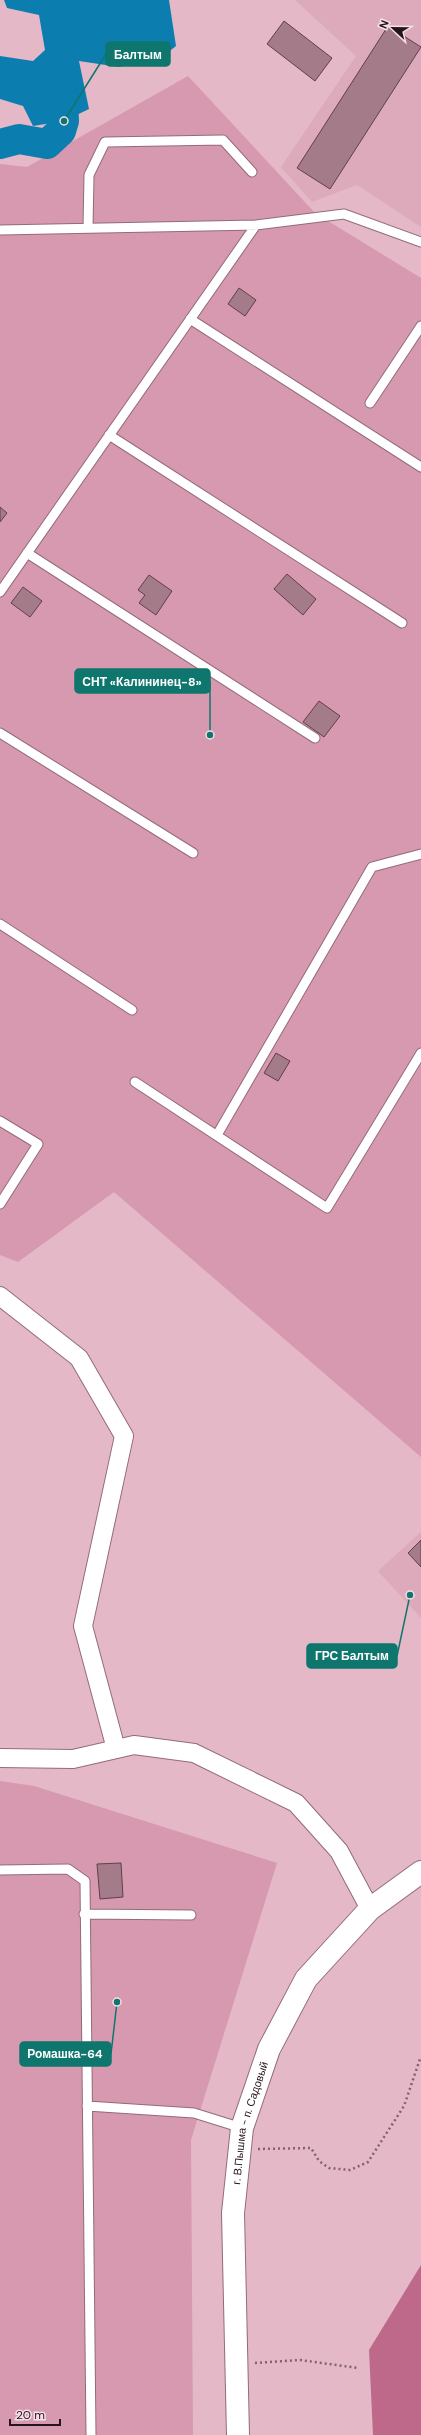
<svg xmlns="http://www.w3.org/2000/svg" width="421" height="2435" font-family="'DM Sans',sans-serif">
<rect width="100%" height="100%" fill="#e4b8c7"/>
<path fill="#ddaabc" d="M295 0H421V227L357 185 312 202 281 167 356 56Z
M421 1532V1618L378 1571Z"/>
<path fill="#d699af" d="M188 76 315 213 421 278V1457L114 1192 18 1262 0 1255V164L27 167Z
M0 1781 34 1786 277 1863 191 2140 193 2435H0Z"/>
<path fill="#be688a" d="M421 2265V2435H373L369 2350Z"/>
<path fill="#0b7dae" d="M4 0H169L176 46 162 57 119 67 79 61 89 109 64 121 33 126 23 106 0 99V56L33 61 45 50 39 15 7 8Z"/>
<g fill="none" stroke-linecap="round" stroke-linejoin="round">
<path stroke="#0b7dae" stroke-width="30" d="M0 144 19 139 47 144 61 131 64 121 58 0"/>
</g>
<path fill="#a47b89" stroke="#623e4b" d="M284 21 332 58 315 81 267 44Z
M388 26 421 47 330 189 297 168Z
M239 288 256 300 245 316 228 304Z
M0 507 7 513 0 522Z
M287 574 316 599 303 615 274 589Z
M149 575 172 591 156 615 139 603 145 595 138 590Z
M23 587 42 601 30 617 11 603Z
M319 701 340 716 324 737 303 722Z
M276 1053 290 1061 278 1081 264 1073Z
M421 1540V1567L408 1553Z
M121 1863 123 1897 100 1899 97 1864Z"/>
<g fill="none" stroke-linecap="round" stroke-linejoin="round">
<g stroke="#936b7a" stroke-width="11">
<path id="lane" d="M88 228 89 175 105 142 223 140 252 172
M0 230 256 225
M190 319 421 467
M370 403 421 326
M109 435 402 623
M27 553 315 738
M0 592 256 225 344 214 421 242
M0 733 193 853
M0 924 132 1010
M135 1082 327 1208 421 1053
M0 1121 38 1144 0 1204
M217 1135 372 867 421 854
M0 1870 68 1869 85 1881 91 2435
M84 1914 191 1915
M87 2106 194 2113 242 2128"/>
</g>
<g stroke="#936b7a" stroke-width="20">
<path id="street" d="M0 1296 79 1358 124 1436 83 1626 116 1749
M0 1758 73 1759 134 1745 194 1753 296 1803 339 1851 370 1909"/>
</g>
<g stroke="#936b7a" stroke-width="24">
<g id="secondary">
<path id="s1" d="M238 2435 233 2213 242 2128 269 2049 306 1979 370 1909 421 1872"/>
</g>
</g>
<path stroke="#80636e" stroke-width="2.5" stroke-dasharray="2 3" stroke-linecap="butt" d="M258 2149 311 2148 319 2161 329 2168 350 2170 368 2162 404 2106 420 2059
M255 2363 300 2360 358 2368"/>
<use href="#lane" stroke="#fff" stroke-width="9"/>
<use href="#street" stroke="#fff" stroke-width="18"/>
<use href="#secondary" stroke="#fff" stroke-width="22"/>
</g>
<g text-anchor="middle" stroke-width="3" stroke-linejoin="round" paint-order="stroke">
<g font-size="11" fill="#24151b" stroke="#f7e0e7">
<text dy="4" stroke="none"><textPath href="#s1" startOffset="314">г. В.Пышма - п. Садовый</textPath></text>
</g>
</g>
<path fill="none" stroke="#0f766e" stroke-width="1.5" d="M64 121L106 54M210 735L210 681M410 1595L397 1656M117 2002L111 2054"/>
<g fill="#0f766e" stroke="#f7e0e7" stroke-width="1.5">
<circle cx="64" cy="121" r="4"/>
<circle cx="210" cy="735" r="4"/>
<circle cx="410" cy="1595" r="4"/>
<circle cx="117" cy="2002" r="4"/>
</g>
<g fill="#0f766e" stroke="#0f766e" stroke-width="1.5">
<rect x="106" y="42" width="64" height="24" rx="4"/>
<rect x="75" y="669" width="135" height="24" rx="4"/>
<rect x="307" y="1644" width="90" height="24" rx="4"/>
<rect x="20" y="2042" width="91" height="24" rx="4"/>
</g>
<g font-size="12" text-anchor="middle" font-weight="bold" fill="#fff">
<text x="138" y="59">Балтым</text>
<text x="142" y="686">СНТ «Калининец-8»</text>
<text x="352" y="1660">ГРС Балтым</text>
<text x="65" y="2058">Ромашка-64</text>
</g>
<g transform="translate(393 28) rotate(292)" stroke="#f7e0e7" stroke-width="3" paint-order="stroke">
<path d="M0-3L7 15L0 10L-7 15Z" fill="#24151b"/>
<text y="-6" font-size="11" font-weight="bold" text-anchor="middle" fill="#24151b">N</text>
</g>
<path d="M10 2419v6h50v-6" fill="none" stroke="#24151b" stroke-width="2"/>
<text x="16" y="2419" font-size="12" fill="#24151b" stroke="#f7e0e7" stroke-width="3" paint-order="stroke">20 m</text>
</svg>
